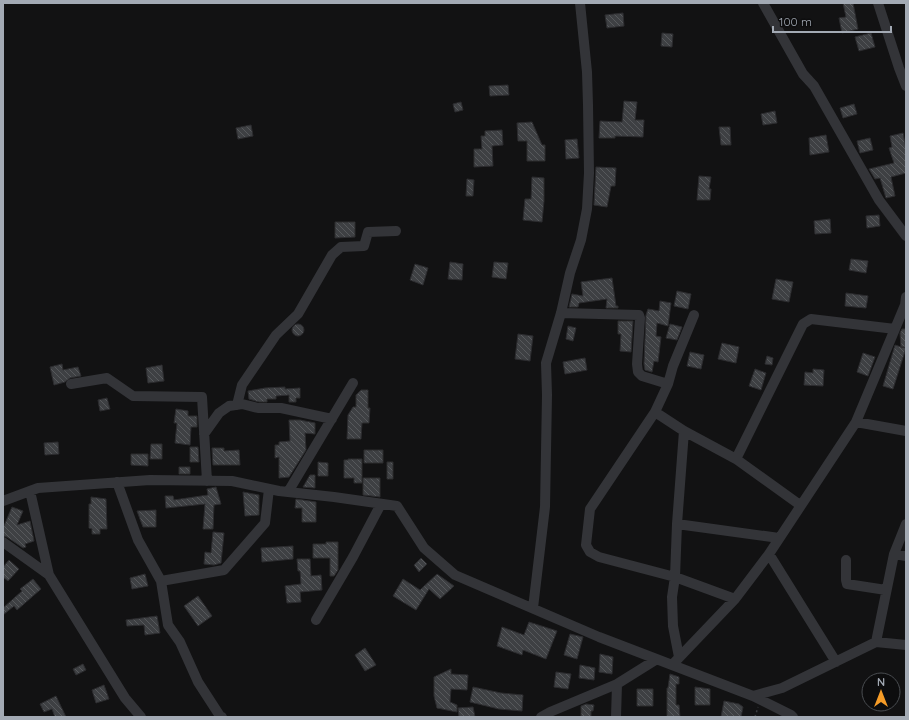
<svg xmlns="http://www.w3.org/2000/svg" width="909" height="720" font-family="Quicksand,sans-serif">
<defs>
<pattern id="building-back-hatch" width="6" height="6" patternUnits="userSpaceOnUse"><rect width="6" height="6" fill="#3e4043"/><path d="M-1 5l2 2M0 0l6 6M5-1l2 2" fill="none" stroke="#57595c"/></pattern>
</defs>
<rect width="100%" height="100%" fill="#121213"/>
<path fill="url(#building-back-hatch)" stroke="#2c2c2f" d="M843 3H853L858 29 842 33 839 18 846 17Z
M623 13 624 26 607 28 605 15Z
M662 33 673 34 672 47 661 46Z
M871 33 875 47 859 51 855 37Z
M508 85 509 95 490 96 489 86Z
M624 101 637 102 635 120H644L643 137 615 136V138H599L600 121 622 122Z
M461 102 463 110 455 112 453 104Z
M854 104 857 114 843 118 840 108Z
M775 111 777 123 763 125 761 114Z
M532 122 542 145H545V161H527V141H518L517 123Z
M251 125 253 136 238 139 236 128Z
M719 127H730L731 145H721Z
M502 130 503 145 492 146 493 166 474 167V149H482L481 136H485V131Z
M903 133 906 149V173L891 177 895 196 886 198 880 178 875 179 869 169 894 163 889 148 892 147 890 136Z
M826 135 829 152 810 155 809 138Z
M870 138 873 150 860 153 857 141Z
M577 139 579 158 566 159 565 140Z
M596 167 616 168 615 186H611L607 207 594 205Z
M699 176 711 177 709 189H711L710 200H697Z
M532 177 544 178V201L542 222 523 220 525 199H531Z
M467 179 474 180 473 196H466Z
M879 215 880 226 867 228 866 216Z
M830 219 831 233 815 234 814 221Z
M335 222H355V237L335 238Z
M851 259 868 261 866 273 849 270Z
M450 262 463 264 462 280 448 279Z
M494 262 508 263 506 279 492 277Z
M415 264 428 268 423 285 410 280Z
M612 278 616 306H618V308H606L607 299 579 303 578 307H569L572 294 583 296 581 282Z
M776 279 793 282 789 302 772 299Z
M677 291 691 294 688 309 674 306Z
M846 293 868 296 866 308 845 306Z
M660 301 671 303 668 326 657 323 656 336 661 337 658 362 654 361 652 372 645 370 644 364 646 315 648 309 659 311Z
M618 321H633L631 352 620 351 621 334H618Z
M292 330a6 6 0 1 1 12 0a6 6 0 1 1-12 0Z
M670 324 682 327 677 340 666 338Z
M568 326 576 328 573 341 566 339Z
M902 329H906V347H901L906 348 893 389 883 386 895 345 901 347 900 333Z
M518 334 533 336 530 361 515 359Z
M722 343 739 347 736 363 718 359Z
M690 352 704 355 701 369 687 366Z
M863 353 875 357 868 376 857 372Z
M767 356 773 358 772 365 765 364Z
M585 358 587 370 565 374 563 362Z
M62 364 63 370 78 367 81 376 70 378 65 382 54 385 50 367Z
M162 365 164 381 148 383 146 368Z
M755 369 766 373 761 390 749 386Z
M813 369 824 370 823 386 804 385 805 372 813 373Z
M285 387V389L300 388V398H296V402H289V395L276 396V399H267V402H259L249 399 248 391 265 388Z
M361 390H368V408H370L369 423H362L361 439H347L348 415 353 407H356V395Z
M107 398 110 409 100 411 98 400Z
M176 409 188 411V416H197V427H191L190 445 175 443 177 423H174Z
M289 420H300L315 423V434L305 433 306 450 289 477 279 478V457L275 458V445H279V442L290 441Z
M58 442 59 454 45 455 44 443Z
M151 444H162V459H150Z
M190 447H198L199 462H190Z
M212 448H224V451L239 450 240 465H213Z
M364 450H383V463H364Z
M131 454H148V466L131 465Z
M348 459H362V483H354V478H344V460H348Z
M318 462 328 463V476H318Z
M387 462H393V479H387Z
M179 467H190V474H179Z
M310 475H315V488L303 487Z
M363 478H380V497L363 495Z
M216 487 221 504 214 505 213 529H203L205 504 166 508 165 496H173L174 500 208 495 207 489Z
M243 492 259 495V515L245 516Z
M91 497 106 499 107 529H100V534H92V529L89 528V504H91Z
M296 499 316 502V522H302V508H295Z
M12 507 23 511 17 525 30 521 34 541 25 544 26 547 23 548 7 537 3 536V528Z
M156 510V527H143L137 511Z
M213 532 224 533 221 563 214 565 204 564 205 552 211 553Z
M326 542H338V570L334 576H330V558H313V544H326Z
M293 546V559L262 562 261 548Z
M421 558 427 564 419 572 414 565Z
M297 559H310L311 576 321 575 322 590 300 592 301 602 287 603 285 586 301 584 300 571H298Z
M9 560 19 569 8 581 3 577V567Z
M145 574 148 586 132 589 130 578Z
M437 574 454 586 440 599 429 589 416 610 393 596 403 579 420 590Z
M33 579 41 589 17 610 14 606 3 615V608L22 591 20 589Z
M198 596 212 616 198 626 184 606Z
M157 616 160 633 145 635 144 625 127 626 126 620Z
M529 622 557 631 546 659 523 650 522 655 497 646 502 627 524 635Z
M570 634 583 637 577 659 564 655Z
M365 648 376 665 365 671 355 655Z
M600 654 613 657 612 674 599 672Z
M83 664 86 670 76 675 73 669Z
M580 665 595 668 594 680 579 678Z
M451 669V674L468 675 467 690 451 689 450 702 457 705V712L437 708 434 696V677Z
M556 672 571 674 568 689 554 687Z
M670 674 679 677V684H676V705H679L680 717H667V688H668Z
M104 685 109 699 96 703 92 690Z
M473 687 501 693 523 695 522 711 499 709 470 702Z
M695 687 710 689V705H695Z
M637 689H653V706H637Z
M56 696 66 717H55L52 709 44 712 40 704Z
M724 701 739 704 743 707 741 717H721Z
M586 704 594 705 593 711H591V717H581V706Z
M473 707 475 717H459L458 708Z"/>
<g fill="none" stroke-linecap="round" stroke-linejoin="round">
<path stroke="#393b3f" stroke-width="1.5" stroke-dasharray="2 3" stroke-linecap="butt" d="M755 717 758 707"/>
<path stroke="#333438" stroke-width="10" d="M763 3 803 74 814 86 879 200 906 236
M878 3 899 68 906 86
M561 313 639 315 640 318 637 364 638 372 642 376 668 384
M694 315 673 366 668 384 655 412 590 509 586 545 590 552 599 557 675 577 735 599
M71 384 107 378 133 396 202 397 207 481
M237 405 242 385 276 335 298 314 332 255 341 247 364 246 368 232 396 231
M655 412 684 431 736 459 800 505
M856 422 906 431
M204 434 219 413 229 406 242 404 258 408H281L332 419
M736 459 803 324 811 319 895 329
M117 482 138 540 161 581 168 625 180 642 198 682 220 716 222 717
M30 491 49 575 125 698 141 717
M288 492 353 383
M3 501 38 488 150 480 232 481 279 491 334 497 397 506 424 548 455 575 599 637 753 696 791 715 793 717
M677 524 779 538
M3 542 49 575
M769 554 836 662
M894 554 906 556
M846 560V580L847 584 886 590
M161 581 224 570 265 523 269 489
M533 608 545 507 547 395 546 363 561 313 570 273 581 240 587 209 589 173 588 105 587 72 580 3
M316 620 353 557 381 504
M876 642 894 554 906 524
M679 657 673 626 672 597 675 577 677 524 684 431
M672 665 735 599 769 554 856 422 905 305 906 297
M753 696 782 688 876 642 906 645
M541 717 550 712 617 684 657 659
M616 717 617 684"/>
</g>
<rect width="909" height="720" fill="none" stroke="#a3aab4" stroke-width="8"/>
<g transform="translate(881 692)"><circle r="19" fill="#0d0d0e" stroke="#494c50"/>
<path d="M0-3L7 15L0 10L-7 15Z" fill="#f69c27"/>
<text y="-6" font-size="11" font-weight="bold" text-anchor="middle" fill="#a3aab4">N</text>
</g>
<path d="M773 26v6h118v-6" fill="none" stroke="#a3aab4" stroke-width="2"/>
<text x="779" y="26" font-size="12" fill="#a3aab4" stroke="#0d0d0e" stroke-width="3" paint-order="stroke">100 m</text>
</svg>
